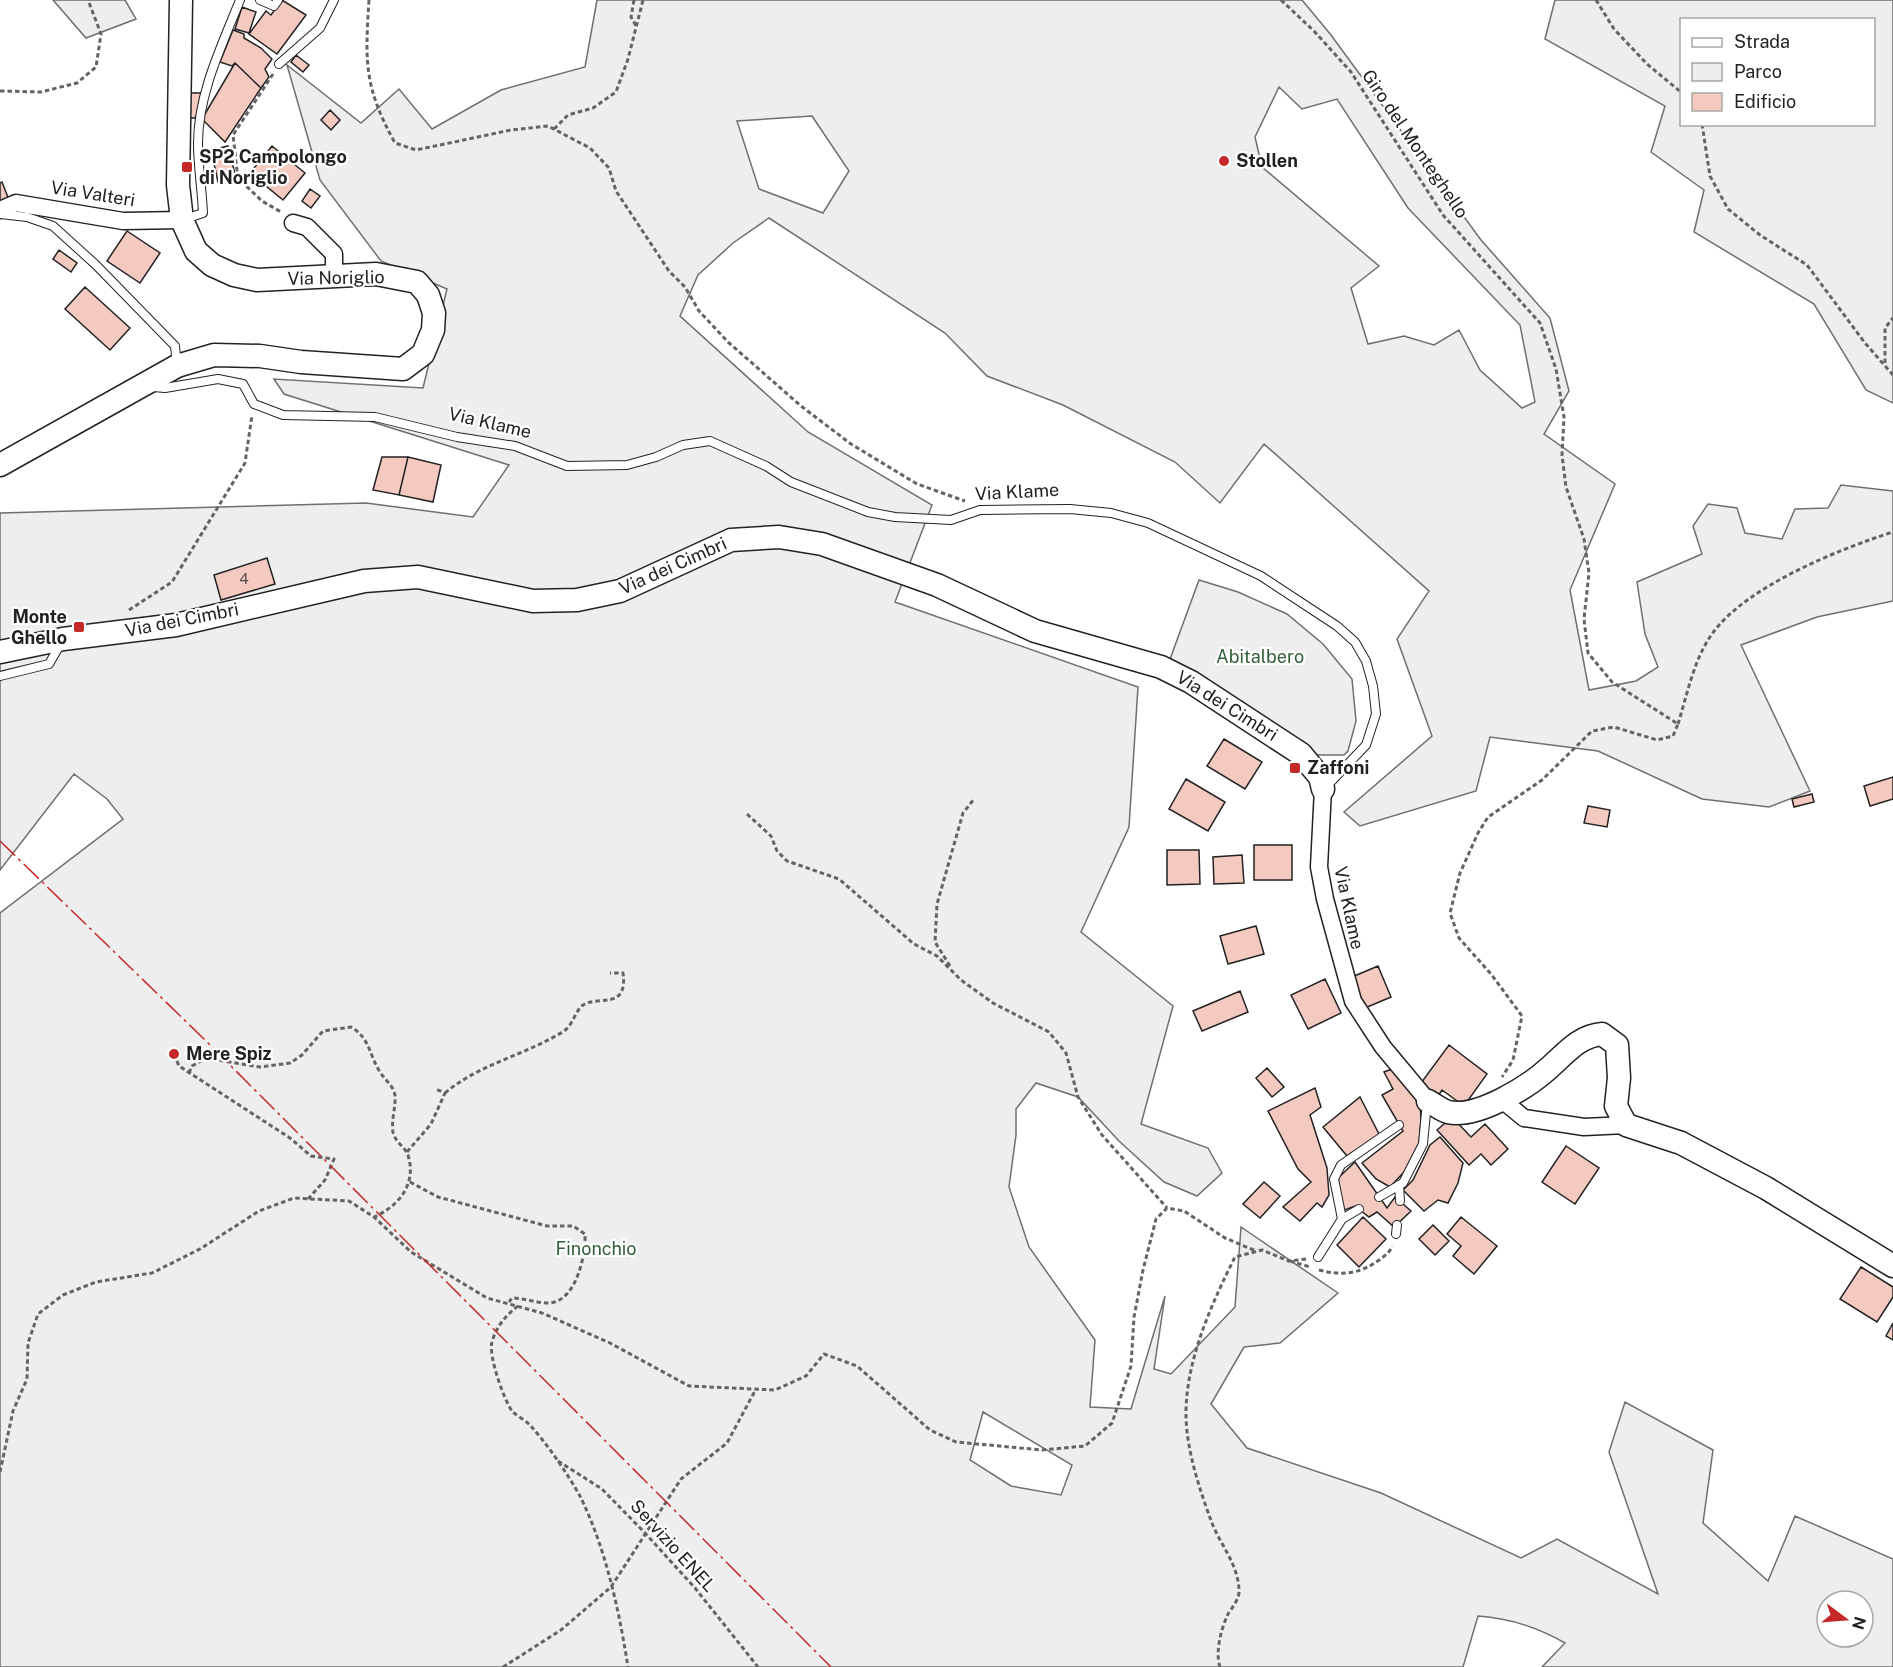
<svg xmlns="http://www.w3.org/2000/svg" width="1893" height="1667" font-family="'Public Sans',sans-serif">
<rect width="100%" height="100%" fill="#fff"/>
<path fill="#eee" stroke="#6f6f6f" stroke-width="1.5" fill-rule="evenodd" d="M53 0H125L136 19 86 38Z
M597 0H1302L1331 35 1481 240 1550 318 1569 391 1544 434 1615 484 1570 590 1589 690 1636 681 1658 667 1645 634 1637 582 1702 554 1693 526 1708 504 1737 508 1745 533 1782 539 1795 509 1828 508 1841 485 1893 491V601L1817 617 1741 645 1810 791 1769 807 1702 799 1598 751 1490 737 1476 791 1360 826 1344 812 1432 736 1397 639 1429 591 1264 444 1220 503 1175 462 1063 405 987 376 945 333 769 218 733 243 698 275 680 316 808 432 932 505 895 602 1138 687 1129 827 1081 932 1173 1006 1141 1124 1208 1148 1222 1173 1197 1196 1164 1182 1119 1141 1078 1097 1036 1083 1016 1109V1135L1009 1187 1029 1247 1095 1340 1090 1407 1131 1409 1165 1296 1154 1369 1171 1374 1235 1307 1241 1227 1338 1293 1280 1343 1244 1347 1211 1404 1247 1448 1381 1493 1521 1558 1557 1539 1658 1594 1609 1452 1625 1402 1713 1450 1703 1523 1768 1581 1795 1516 1893 1559V1667H1542L1565 1643C1537 1627 1509 1618 1478 1616L1463 1667H0V913L123 819 107 799 74 774 0 870V513L366 503 473 517 509 465 284 394 274 379 423 388 447 289 381 261 320 180 287 65 361 123 399 89 432 129 501 90 585 67ZM1279 87 1302 109 1337 99 1408 208 1520 325 1535 402 1522 408 1480 370 1459 330 1434 345 1404 336 1368 344 1351 288 1379 266 1262 167 1255 137ZM812 116 849 171 823 213 759 189 737 121ZM983 1412 1072 1465 1061 1495 1011 1486 970 1460ZM1827 1601H1863V1637H1827Z
M1555 0H1893V403L1866 390 1814 304 1694 232 1704 190 1651 152 1665 106 1545 39ZM1682 20H1874V124H1682Z
M1199 580 1238 592 1287 614 1323 644 1352 679 1356 721 1348 751 1344 755H1317L1169 662Z"/>
<path fill="#f3c9c0" stroke="#222" stroke-width="1.5" d="M282 0 306 15 277 54 249 34 266 11 271 15Z
M242 7 256 12 249 33 235 29Z
M233 30 244 34V38L261 48 272 59 265 69 269 77 261 88 235 63 232 66 220 62Z
M296 55 309 65 303 72 291 62Z
M235 63 261 88 225 142 202 119Z
M183 93H202V106L195 118H183Z
M330 110 340 120 331 130 321 120Z
M228 146 236 178 218 182 211 150Z
M272 146 305 173 283 200 250 173Z
M2 182 9 200 0 203V183Z
M310 189 320 196 311 208 302 201Z
M127 231 160 253 140 283 107 261Z
M59 250 77 263 71 272 53 259Z
M85 287 130 328 110 350 65 309Z
M382 457H408L399 495 373 490Z
M408 457 441 465 433 502 399 495Z
M267 558 275 584 221 600 214 575Z
M1224 739 1262 762 1245 789 1207 766Z
M1893 777V799L1870 806 1864 786Z
M1186 779 1225 802 1208 831 1169 809Z
M1812 794 1814 802 1794 807 1792 799Z
M1588 806 1610 810 1607 827 1584 823Z
M1254 845H1292V880H1254Z
M1167 850H1199L1200 884 1167 885Z
M1242 855 1244 883 1214 884 1213 857Z
M1256 926 1264 954 1228 964 1220 936Z
M1378 966 1391 997 1365 1008 1352 977Z
M1325 979 1341 1013 1308 1029 1291 995Z
M1240 991 1248 1012 1202 1031 1193 1011Z
M1449 1045 1487 1074 1464 1106 1442 1090 1438 1096 1421 1083Z
M1267 1068 1284 1087 1272 1097 1256 1078Z
M1395 1068 1420 1099 1421 1119 1419 1143 1404 1172 1390 1187 1376 1179 1362 1163 1403 1131 1382 1095 1393 1089 1384 1072Z
M1315 1088 1321 1107 1310 1115 1327 1168 1329 1195 1322 1207 1317 1203 1300 1221 1283 1207 1311 1182 1298 1169 1268 1111Z
M1360 1097 1380 1136 1347 1156 1323 1127Z
M1452 1117 1471 1137 1485 1124 1508 1149 1491 1165 1481 1154 1469 1165 1437 1130Z
M1440 1137 1463 1163 1458 1183 1448 1203 1438 1200 1424 1211 1403 1190 1413 1180 1430 1145Z
M1566 1146 1599 1168 1575 1204 1542 1182Z
M1355 1162 1387 1208 1395 1197 1411 1211 1394 1227 1377 1212 1369 1217 1355 1206 1342 1211 1338 1178Z
M1264 1182 1280 1196 1260 1218 1243 1204Z
M1363 1217 1386 1239 1359 1267 1337 1245Z
M1461 1217 1497 1246 1474 1274 1453 1256 1461 1246 1447 1234Z
M1433 1225 1449 1241 1435 1255 1419 1239Z
M1861 1267 1893 1287V1297L1877 1322 1840 1299Z
M1893 1323V1340L1886 1336Z"/>
<g fill="none" stroke-linecap="round" stroke-linejoin="round">
<g stroke="#222" stroke-width="10">
<path id="lane" d="M260 0 274 6 278 0
M279 64 320 28 334 0
M0 214 27 217 53 226 96 265 175 346 177 365
M185 219 203 213C202 190 198 166 198 143 198 94 222 45 240 0
M153 387 165 388 218 379 243 384 254 404 283 415 375 417 457 437 515 446 567 466 627 465 656 457 683 445 710 441 766 466 791 482 868 512 895 517 951 520 980 510 1070 509 1111 513 1148 523 1261 576 1337 626 1355 642 1366 661 1373 686 1376 714 1366 745 1326 787
M0 676 49 664 61 643
M1399 1185 1400 1201
M1379 1197 1403 1183 1423 1144 1427 1102
M1342 1219 1334 1179 1341 1165 1399 1125
M1396 1234 1397 1225
M1318 1257 1342 1219 1359 1209"/>
</g>
<g stroke="#222" stroke-width="19">
<path id="street" d="M0 210 16 203 123 221 182 220
M293 223 307 227 334 254V277
M1323 789 1319 867 1325 899 1353 1001 1383 1047 1428 1101
M1502 1100 1524 1118 1584 1127 1626 1125"/>
</g>
<g stroke="#222" stroke-width="25">
<path id="secondary" d="M0 465 177 366 214 355 260 356 301 362 403 369 423 354 433 330 434 313 428 295 417 282 376 274 257 280 234 275 212 265 196 251 182 220 178 185 181 0
M0 652 63 639 176 625 364 581 418 577 533 601 577 600 620 591 731 540 779 537 822 544 937 585 1035 631 1161 667 1191 682 1301 754 1320 777 1323 789
M1428 1101C1434 1104 1441 1110 1448 1112 1477 1119 1528 1087 1549 1068 1566 1053 1579 1036 1602 1034L1617 1045 1619 1078 1616 1106 1626 1125 1681 1143 1766 1188 1893 1266"/>
</g>
<path stroke="#646464" stroke-width="3" stroke-dasharray="4.5 3" stroke-linecap="butt" d="M369 0C365 62 364 87 395 143L416 150 511 130 548 126 590 148 609 168 616 191 669 271 685 287 699 311 728 342 801 406 851 444 917 484 965 501
M634 0 631 17 636 26
M1281 0 1314 31 1351 72 1443 215 1540 323 1556 369 1564 417 1562 455 1566 487 1584 539 1589 573 1584 619 1588 653 1612 682 1678 724 1673 736 1657 740 1614 727 1592 731 1542 780 1488 817 1478 833 1460 873 1450 913 1459 938 1491 974 1522 1016 1513 1060 1502 1077
M1596 0 1614 29 1647 64 1682 93
M273 74 233 135 237 170 242 182 262 201 281 212
M0 91 41 92 77 83 96 67 101 34 88 0
M1702 124 1710 176 1728 209 1760 235 1807 265 1865 343 1893 375
M554 129 568 115 593 108 616 92 628 59 643 0
M1885 363V328L1893 318
M129 610 172 582 245 463 252 415
M1678 724C1687 695 1694 659 1712 634 1745 587 1839 549 1893 532
M747 814 771 836 777 851 787 861 839 879 914 944 937 956 961 980 993 1003 1049 1032 1066 1053 1078 1097 1102 1135 1167 1208
M950 966 935 942 937 904 963 813 974 799
M174 1054 179 1066 290 1138 311 1156 334 1159 325 1180 308 1199
M189 1073 192 1066 206 1058 260 1067 290 1063 302 1055 323 1031 351 1027C370 1038 369 1055 380 1072 385 1080 393 1085 395 1095 396 1107 391 1120 393 1132 395 1142 405 1147 408 1155 417 1184 399 1206 374 1217
M445 1093C479 1064 526 1055 564 1031 573 1025 575 1011 583 1005 598 995 628 1011 623 973H610
M407 1152 431 1124 445 1093 436 1089
M410 1182 438 1197 547 1226H573L585 1234C586 1255 576 1302 549 1303 536 1303 524 1298 512 1298L509 1302
M1290 1261 1310 1267
M1319 1270C1342 1276 1360 1274 1379 1260 1384 1256 1390 1253 1392 1246
M518 1306C506 1315 496 1327 492 1342 488 1355 504 1400 512 1411 517 1416 525 1420 530 1425 548 1445 567 1473 580 1496 606 1549 619 1610 628 1667
M558 1461 602 1489 645 1533 695 1588 758 1667
M0 1472 13 1411 27 1379 28 1343 38 1314 63 1295 96 1282 152 1273 200 1249 259 1211 294 1198 349 1201 374 1217 411 1252 487 1298 542 1313 610 1343 689 1386 775 1390 806 1376 824 1354 857 1366 930 1430 956 1442 1042 1450 1085 1446 1112 1423 1131 1366 1134 1317 1143 1270 1156 1219 1167 1208 1184 1211 1225 1238 1256 1251
M503 1667 561 1630 611 1587 681 1479 727 1443 756 1389
M1220 1667C1215 1652 1221 1629 1228 1614 1232 1608 1240 1598 1239 1590 1238 1564 1221 1546 1212 1523 1200 1491 1187 1452 1186 1417 1185 1362 1211 1305 1235 1257L1262 1250 1289 1261 1306 1259"/>
<use href="#lane" stroke="#fff" stroke-width="8"/>
<use href="#street" stroke="#fff" stroke-width="16"/>
<use href="#secondary" stroke="#fff" stroke-width="22"/>
<path stroke="#c62828" stroke-width="1.5" stroke-dasharray="21 4.5 3 4.5" stroke-linecap="butt" d="M0 841 204 1039 831 1667"/>
</g>
<g fill="#c62828" stroke="#fff" stroke-width="2">
<circle cx="1224" cy="161" r="6"/>
<rect x="181" y="161" width="12" height="12" rx="3"/>
<rect x="73" y="621" width="12" height="12" rx="3"/>
<rect x="1289" y="762" width="12" height="12" rx="3"/>
<circle cx="174" cy="1054" r="6"/>
</g>
<g text-anchor="middle" stroke-width="4.5" stroke-linejoin="round" paint-order="stroke">
<g font-size="15" fill="#564c4a">
<text x="244" y="584">4</text>
</g>
<g font-size="18" fill="#222" stroke="#fff">
<text transform="translate(1415 144) rotate(56)" y="6">Giro del Monteghello</text>
<text transform="translate(93 194) rotate(9)" y="6">Via Valteri</text>
<text transform="translate(336 278) rotate(-1)" y="6">Via Noriglio</text>
<text transform="translate(490 423) rotate(13)" y="6">Via Klame</text>
<text transform="translate(1017 492) rotate(-3)" y="6">Via Klame</text>
<text transform="translate(673 566) rotate(-24)" y="6">Via dei Cimbri</text>
<text transform="translate(182 620) rotate(-11)" y="6">Via dei Cimbri</text>
<text transform="translate(1227 706) rotate(32)" y="6">Via dei Cimbri</text>
<text transform="translate(1349 908) rotate(78)" y="6">Via Klame</text>
<text transform="translate(673 1546) rotate(48)" y="6">Servizio ENEL</text>
</g>
<g font-size="18" font-weight="bold" fill="#222" stroke="#fff" text-anchor="start">
<text x="199" y="163">SP2 Campolongo<tspan x="199" dy="21">di Noriglio</tspan></text>
<text x="1236" y="167">Stollen</text>
<text x="67" y="623" text-anchor="end">Monte<tspan x="67" dy="21">Ghello</tspan></text>
<text x="1307" y="774">Zaffoni</text>
<text x="186" y="1060">Mere Spiz</text>
</g>
<g font-size="18" fill="#2f5e38" stroke="#fff">
<text x="1260" y="663">Abitalbero</text>
<text x="596" y="1255">Finonchio</text>
</g>
</g>
<rect x="1680" y="18" width="195" height="108" fill="#ffffff" stroke="#a7a7a7" stroke-width="1.5"/>
<rect x="1692" y="38" width="30" height="9" fill="#ffffff" stroke="#a7a7a7" stroke-width="1.5"/>
<text x="1734" y="48" font-size="18" fill="#222222">Strada</text>
<rect x="1692" y="63" width="30" height="18" fill="#eeeeee" stroke="#a7a7a7" stroke-width="1.5"/>
<text x="1734" y="78" font-size="18" fill="#222222">Parco</text>
<rect x="1692" y="93" width="30" height="18" fill="#f3c9c0" stroke="#a7a7a7" stroke-width="1.5"/>
<text x="1734" y="108" font-size="18" fill="#222222">Edificio</text>
<g transform="translate(1845 1619) rotate(106)"><circle r="28" fill="#ffffff" stroke="#a7a7a7" stroke-width="1.5"/>
<path d="M0-4.5L10 22L0 15L-10 22Z" fill="#c62828"/>
<text y="-9" font-size="16" font-weight="bold" text-anchor="middle" fill="#222222">N</text>
</g>
</svg>
